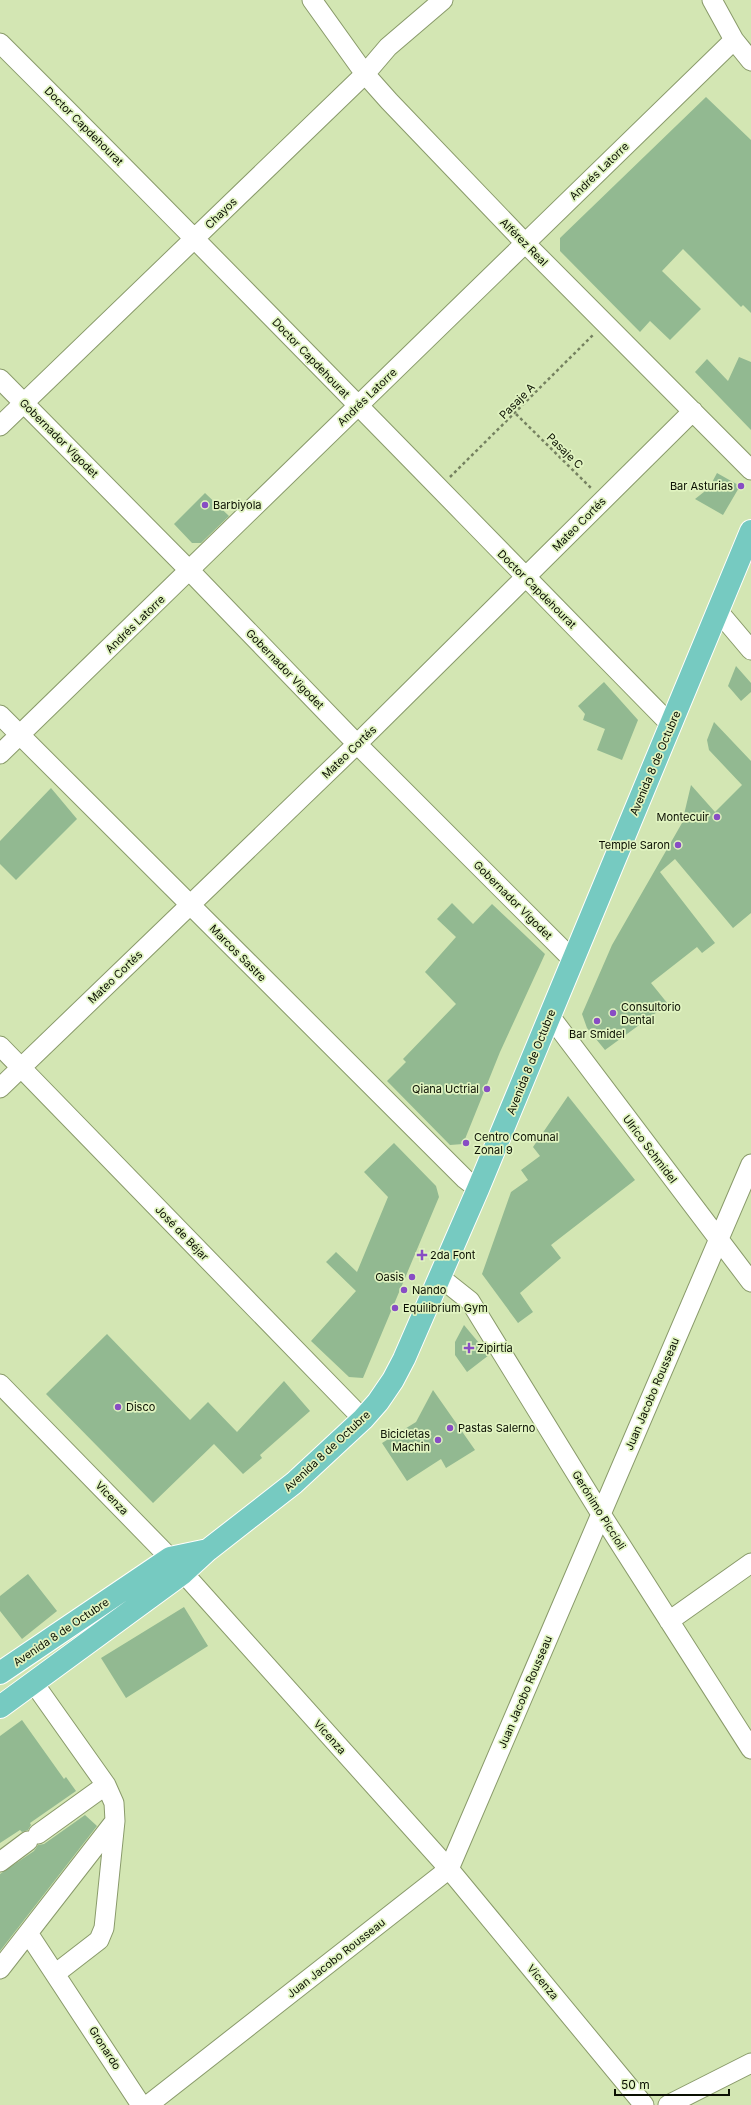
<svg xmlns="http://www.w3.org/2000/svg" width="751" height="2105" font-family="Inter,sans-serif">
<rect width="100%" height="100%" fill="#d3e6b3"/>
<path fill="#92b991" d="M706 97 751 140V313L743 305 741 307 683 249 662 271 701 309 670 340 650 321 640 332 560 251V238Z
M739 357 751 362V430L695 372 707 359 728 381Z
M717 473 740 486 723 515 695 499 709 488Z
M205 493 229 516 201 543H192L174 524Z
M736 666 751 683V692L741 701 728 686Z
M604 682 638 720 622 760 597 750 605 729 583 720 585 714 578 706Z
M714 722 751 761V913L733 928 675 859 660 872 715 943 702 953 697 947 651 983 668 1004 605 1050 587 1028 582 1014 612 945 682 823 691 785 715 812 742 785 709 750 707 740Z
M51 788 77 819 16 880 0 864V841Z
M452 903 473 924 492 904 545 954 500 1052 463 1144 450 1145 387 1081 406 1062 403 1059 456 1004 425 972 456 937 437 919Z
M568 1096 635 1180 551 1245 561 1258 520 1293 533 1312 518 1323 482 1274 511 1192 528 1180 521 1170 540 1156 533 1147Z
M394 1143 436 1186 439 1197 363 1378 349 1377 311 1341 356 1291 326 1262 336 1252 357 1272 388 1197 364 1172Z
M464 1325 489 1355 467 1372 455 1355V1342Z
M107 1334 190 1420 208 1402 237 1432 284 1381 310 1411 260 1455 262 1458 243 1474 214 1444 153 1503 46 1394Z
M433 1390 475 1450 446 1468 441 1459 407 1481 382 1443 416 1422Z
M28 1574 57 1611 22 1639 0 1611V1596Z
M184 1607 208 1646 126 1698 101 1658Z
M22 1720 64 1779 66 1777 76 1791 30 1823 31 1825 28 1830 22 1832 20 1830 0 1843V1736Z
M85 1815 97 1826 0 1951V1874L34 1851 38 1845 44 1844Z"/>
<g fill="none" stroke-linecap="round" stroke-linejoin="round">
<g stroke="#899a6a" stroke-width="21">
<path id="minor" d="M312 0 365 74 389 101 525 243 751 470
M712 0 734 40 751 61
M0 43C226 268 447 497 671 725
M0 379 190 571 357 744 572 959
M0 426 365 74 388 47 443 0
M718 611 751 650
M0 715 465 1179 478 1189
M0 754 734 40
M550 1016 751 1282
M0 1046 363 1419
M0 1088 357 744 693 411
M441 1278 470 1301 601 1514 751 1749
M0 1384 170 1558 449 1869 644 2105
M669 1621 751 1563
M33 1682 106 1785 114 1803 115 1821 104 1928 99 1940 55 1974
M38 1834 106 1785
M0 1862 28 1841
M28 1933 141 2105
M0 1969 115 1821
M148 2105 449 1869 751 1164
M668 2105 751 2063"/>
</g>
<g stroke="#fff" stroke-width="24">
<path id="major" d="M0 1673 170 1558 208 1550
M0 1707 183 1573 208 1550 294 1483 363 1419 378 1402 393 1380 404 1359 478 1189 751 531"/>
</g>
<path stroke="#758160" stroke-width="2.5" stroke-dasharray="3 3" stroke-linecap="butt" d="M516 414 591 488
M450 477 594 334"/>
<use href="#minor" stroke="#fff" stroke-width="19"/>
<use href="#major" stroke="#76cac1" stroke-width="22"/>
</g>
<g fill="#884dc4" stroke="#e0f3c0" stroke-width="1.5">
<circle cx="741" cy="486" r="4"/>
<circle cx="205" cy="505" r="4"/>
<circle cx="717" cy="817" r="4"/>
<circle cx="678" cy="845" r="4"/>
<circle cx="613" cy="1013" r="4"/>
<circle cx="597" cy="1021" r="4"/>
<circle cx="487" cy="1089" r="4"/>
<circle cx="466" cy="1143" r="4"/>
<path d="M420 1249h4v4h4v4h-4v4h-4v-4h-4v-4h4z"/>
<circle cx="412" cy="1277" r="4"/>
<circle cx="404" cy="1290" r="4"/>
<circle cx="395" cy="1308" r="4"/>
<path d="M467 1342h4v4h4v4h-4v4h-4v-4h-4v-4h4z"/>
<circle cx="118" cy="1407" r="4"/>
<circle cx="450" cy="1428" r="4"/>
<circle cx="438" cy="1440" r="4"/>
</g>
<g text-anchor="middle" stroke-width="3.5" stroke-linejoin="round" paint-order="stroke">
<g font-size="11" fill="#0a0f01" stroke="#e0f3c0">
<text transform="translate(84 126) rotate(45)" y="4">Doctor Capdehourat</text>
<text transform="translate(599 171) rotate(-44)" y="4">Andrés Latorre</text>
<text transform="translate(221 213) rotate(-44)" y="4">Chayos</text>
<text transform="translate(524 242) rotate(45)" y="4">Alférez Real</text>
<text transform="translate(311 358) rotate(46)" y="4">Doctor Capdehourat</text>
<text transform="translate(367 397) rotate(-44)" y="4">Andrés Latorre</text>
<text transform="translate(517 401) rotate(-45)" y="4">Pasaje A</text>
<text transform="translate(59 438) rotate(45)" y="4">Gobernador Vigodet</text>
<text transform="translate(565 451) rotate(44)" y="4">Pasaje C</text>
<text transform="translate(579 524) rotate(-45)" y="4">Mateo Cortés</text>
<text transform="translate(537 589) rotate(45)" y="4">Doctor Capdehourat</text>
<text transform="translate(135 624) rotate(-44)" y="4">Andrés Latorre</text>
<text transform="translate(285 669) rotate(46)" y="4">Gobernador Vigodet</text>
<text transform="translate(349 752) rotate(-44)" y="4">Mateo Cortés</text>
<text transform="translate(655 763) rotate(-67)" y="4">Avenida 8 de Octubre</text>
<text transform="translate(513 900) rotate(45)" y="4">Gobernador Vigodet</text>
<text transform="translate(238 953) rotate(45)" y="4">Marcos Sastre</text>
<text transform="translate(115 977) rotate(-44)" y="4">Mateo Cortés</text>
<text transform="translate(531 1062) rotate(-68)" y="4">Avenida 8 de Octubre</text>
<text transform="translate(650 1149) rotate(53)" y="4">Ulrico Schmidel</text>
<text transform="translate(182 1233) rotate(46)" y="4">José de Béjar</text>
<text transform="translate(652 1394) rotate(-67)" y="4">Juan Jacobo Rousseau</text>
<text transform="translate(327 1451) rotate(-43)" y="4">Avenida 8 de Octubre</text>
<text transform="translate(112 1498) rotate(46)" y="4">Vicenza</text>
<text transform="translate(599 1510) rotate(58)" y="4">Gerónimo Piccioli</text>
<text transform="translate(61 1632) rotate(-34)" y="4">Avenida 8 de Octubre</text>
<text transform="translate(525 1692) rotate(-67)" y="4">Juan Jacobo Rousseau</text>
<text transform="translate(330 1737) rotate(48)" y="4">Vicenza</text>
<text transform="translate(336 1958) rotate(-38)" y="4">Juan Jacobo Rousseau</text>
<text transform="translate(543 1982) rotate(50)" y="4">Vicenza</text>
<text transform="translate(105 2048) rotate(57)" y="4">Gronardo</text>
</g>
<g font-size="11" fill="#0a0f01" stroke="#e0f3c0" text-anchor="start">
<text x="733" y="490" text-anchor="end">Bar Asturias</text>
<text x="213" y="509">Barbiyola</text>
<text x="709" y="821" text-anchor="end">Montecuir</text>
<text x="670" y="849" text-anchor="end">Temple Saron</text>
<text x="621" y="1011">Consultorio<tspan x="621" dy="13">Dental</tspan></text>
<text x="597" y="1038" text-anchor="middle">Bar Smidel</text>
<text x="479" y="1093" text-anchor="end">Qiana Uctrial</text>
<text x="474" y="1141">Centro Comunal<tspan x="474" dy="13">Zonal 9</tspan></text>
<text x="430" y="1259">2da Font</text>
<text x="404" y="1281" text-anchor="end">Oasis</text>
<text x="412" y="1294">Nando</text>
<text x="403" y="1312">Equilibrium Gym</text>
<text x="477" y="1352">Zipirtía</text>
<text x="126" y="1411">Disco</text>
<text x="458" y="1432">Pastas Salerno</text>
<text x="430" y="1438" text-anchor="end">Bicicletas<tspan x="430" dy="13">Machin</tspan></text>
</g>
</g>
<path d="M615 2089v6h114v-6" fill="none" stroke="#0a0f01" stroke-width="2"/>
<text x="621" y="2089" font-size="12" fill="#0a0f01" stroke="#e0f3c0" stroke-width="3" paint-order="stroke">50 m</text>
</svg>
